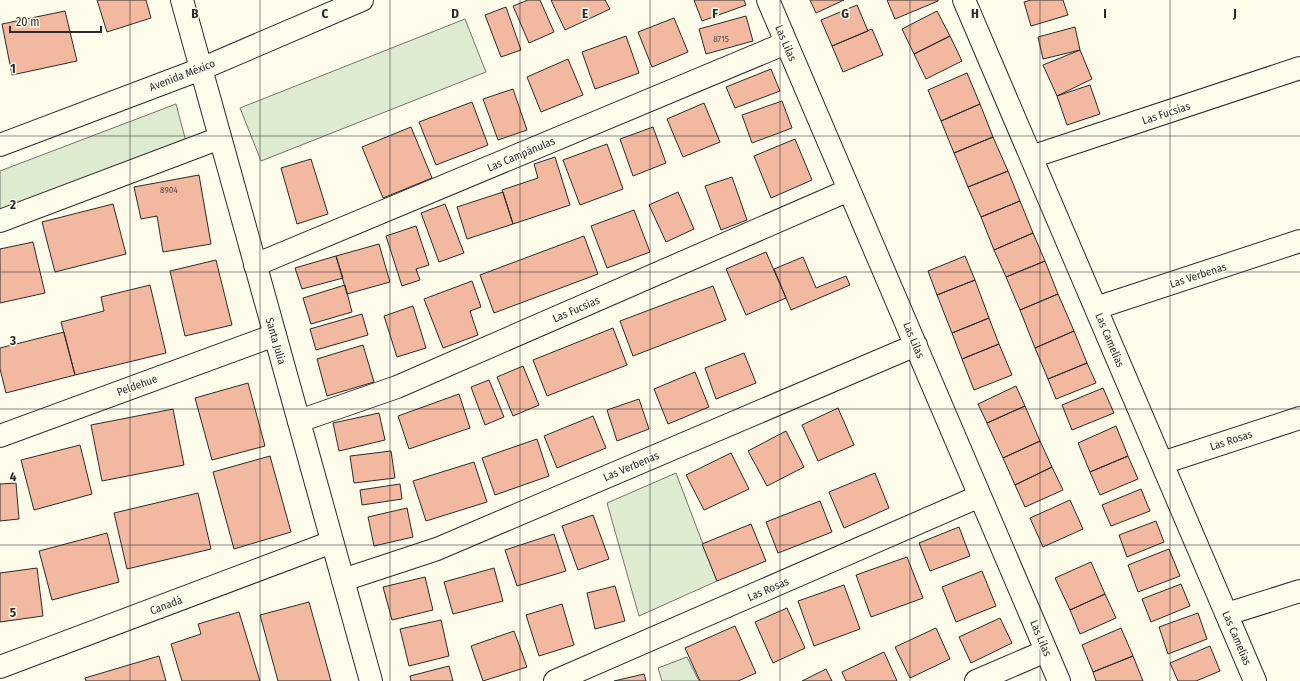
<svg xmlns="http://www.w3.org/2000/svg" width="1300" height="681" font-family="'Fira Sans Condensed',sans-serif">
<rect width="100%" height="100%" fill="#fdfbea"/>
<path fill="#deebd1" stroke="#74746e" d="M465 19 486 72 261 161 240 108Z
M176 104 188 149 0 219V171Z
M676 473 717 581 639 616 607 503Z
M687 657 699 681H662L658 668Z"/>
<path fill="#f2b8a0" stroke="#2b2b2b" d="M97 0H146L151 18 107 32Z
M528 0H540L554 32 529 43 513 6Z
M551 0H605L610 9 565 30Z
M694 0H744L746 5 702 21Z
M810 0H844L816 13Z
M887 0H938V1L895 19Z
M1031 0H1063L1068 15 1031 26 1024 2Z
M857 5 868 31 832 46 821 20Z
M506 7 521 50 501 57 485 15Z
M65 11 77 61 12 75 2 24Z
M937 11 950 36 914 54 902 29Z
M746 16 753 41 706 54 699 29Z
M674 18 688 52 652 67 638 32Z
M1075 27 1080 50 1043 59 1038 37Z
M872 29 883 55 843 72 832 46Z
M626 36 639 73 595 89 582 52Z
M950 36 962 61 926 79 914 54Z
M1080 50 1092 79 1057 96 1043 65Z
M568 59 583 95 541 112 527 77Z
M771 69 780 91 735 108 726 87Z
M967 73 980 104 941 121 928 90Z
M1090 85 1100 114 1067 125 1057 96Z
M513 89 527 130 498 140 483 99Z
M782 101 792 128 752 143 742 115Z
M472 102 488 145 436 165 419 122Z
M704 103 720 142 683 157 667 119Z
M980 104 993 137 954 153 941 121Z
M411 127 432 178 383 198 362 147Z
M653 127 666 163 633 176 620 139Z
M993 137 1008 171 968 187 954 153Z
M795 139 812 180 771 198 754 156Z
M607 144 623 189 580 205 563 160Z
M555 157 570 205 513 224 502 190 538 178 534 164Z
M311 159 328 214 297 224 281 168Z
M1008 171 1020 201 981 217 968 187Z
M199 175 211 244 163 252 157 216 141 219 134 187Z
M732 177 747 220 721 230 705 186Z
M503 192 513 224 467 239 457 207Z
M678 192 694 229 666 242 649 205Z
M1020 201 1033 233 994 250 981 217Z
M113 204 126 254 55 272 42 222Z
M445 204 464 253 439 262 421 213Z
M634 210 650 252 607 268 591 226Z
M416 226 429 265 416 269 420 280 402 286 386 236Z
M1033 233 1045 261 1006 277 994 250Z
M584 236 598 274 494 313 480 275Z
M33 242 45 293 0 303V249Z
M379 244 390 282 347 294 336 256Z
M766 252 786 298 746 315 726 269Z
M336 256 343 278 302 289 295 268Z
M965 256 975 280 937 295 928 271Z
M803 257 816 288 846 276 850 285 791 310 774 269Z
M216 260 232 325 185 336 170 271Z
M1045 261 1058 294 1020 310 1006 277Z
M975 280 989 318 952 333 937 295Z
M472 281 481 307 470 311 478 335 443 348 424 299Z
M150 285 166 353 75 375 61 322 104 311 101 297Z
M345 285 352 312 311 324 303 298Z
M713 286 726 320 633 356 620 321Z
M1058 294 1074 331 1035 348 1020 310Z
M413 306 426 348 397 357 384 316Z
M362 314 368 335 316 350 310 329Z
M989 318 999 344 962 359 952 333Z
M613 328 627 365 547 396 533 360Z
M1074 331 1087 363 1048 379 1035 348Z
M64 332 75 375 6 393 0 369V348Z
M999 344 1012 375 974 390 962 359Z
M363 345 374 382 327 396 317 359Z
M744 353 756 383 716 399 705 368Z
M1087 363 1096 383 1056 399 1048 379Z
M523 366 539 405 513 416 497 377Z
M695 372 709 407 668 424 654 389Z
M489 380 504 417 485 425 471 387Z
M248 383 265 446 212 460 195 398Z
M1016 386 1025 406 987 423 978 404Z
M1103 388 1114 413 1072 430 1062 405Z
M459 394 470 428 409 449 398 416Z
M639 399 649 429 617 441 607 410Z
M1025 406 1040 441 1003 458 987 423Z
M838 408 854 445 818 461 802 425Z
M173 409 184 465 102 481 91 425Z
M379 413 385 440 339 451 333 423Z
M593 416 606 448 557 468 544 436Z
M1116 426 1128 456 1090 472 1078 443Z
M786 431 804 467 767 486 748 451Z
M537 439 549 476 495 495 482 458Z
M1040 441 1052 467 1015 485 1003 458Z
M80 445 92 494 34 510 21 460Z
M391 451 395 478 354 483 350 456Z
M731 453 749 489 704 510 686 475Z
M270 456 291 532 234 549 213 472Z
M1128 456 1138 479 1100 495 1090 472Z
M474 462 487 502 426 521 413 481Z
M1052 467 1063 490 1025 507 1015 485Z
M875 473 889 508 844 528 829 492Z
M16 483 19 519 0 521V484Z
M400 484 402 499 362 505 360 490Z
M1141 489 1150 511 1111 526 1102 505Z
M198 493 211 549 127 569 114 513Z
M1070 500 1083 529 1043 547 1030 518Z
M820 501 832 532 778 553 766 522Z
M407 508 413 537 374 546 368 517Z
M593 515 609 559 578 570 562 526Z
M1156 521 1164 542 1127 557 1119 535Z
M751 524 766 561 717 581 702 544Z
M959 527 970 556 930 571 919 543Z
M107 533 119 582 52 600 39 551Z
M554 534 566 571 517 586 505 550Z
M1169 549 1180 576 1138 592 1128 565Z
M907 557 923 598 871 617 856 575Z
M1091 562 1105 594 1070 610 1055 578Z
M37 568 43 616 0 622V573Z
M494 568 503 601 453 614 444 582Z
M982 571 996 606 956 622 942 587Z
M425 577 433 610 392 620 383 587Z
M1181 584 1190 606 1151 622 1142 599Z
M844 585 860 629 814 646 798 601Z
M615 586 625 621 595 629 587 593Z
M1105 594 1116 618 1080 634 1070 610Z
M309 602 331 681H278L260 615Z
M562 604 574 645 539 656 526 615Z
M787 608 805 648 773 663 755 622Z
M239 612 260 681H182L171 644 201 634 198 624Z
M1198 613 1207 639 1168 654 1159 627Z
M1000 618 1012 643 971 663 959 637Z
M441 620 449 656 409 666 400 629Z
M735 626 756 673 738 681H700L685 648Z
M936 628 950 659 910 678 895 647Z
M1121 628 1133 656 1093 672 1082 645Z
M514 631 527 667 483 681 471 646Z
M1210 646 1220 671 1196 681H1178L1170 663Z
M884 652 897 681H846L842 672Z
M159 656 166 681H86L85 678Z
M1133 656 1143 681H1096L1093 672Z
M449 666 453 681H411L410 676Z
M826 669 832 681H802Z
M644 674 646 681H614Z"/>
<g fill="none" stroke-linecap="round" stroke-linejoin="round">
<g stroke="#2b2b2b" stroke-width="24">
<path id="street" d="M768 0 1059 681
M964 0 1255 681
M1031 157 1300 68
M0 221 220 138
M255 265 786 43
M1096 308 1300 241
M299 421 397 387 849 190
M0 436 275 335
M1162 463 1300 418
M343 580 437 549 916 345
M1227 614 1300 591
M0 667 332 542
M555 681 980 496
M976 681 1046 651"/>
</g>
<g stroke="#2b2b2b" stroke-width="24">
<path id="secondary" d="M182 0 371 681
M0 145 201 69 362 0"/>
</g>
<use href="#street" stroke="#fdfbea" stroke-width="22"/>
<use href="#secondary" stroke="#fdfbea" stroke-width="22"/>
</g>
<path fill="none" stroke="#2b2b2b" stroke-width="1" stroke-opacity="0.55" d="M130 0V681M260 0V681M390 0V681M520 0V681M650 0V681M780 0V681M910 0V681M1040 0V681M1170 0V681M0 136H1300M0 272H1300M0 409H1300M0 545H1300"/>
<g text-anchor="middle" stroke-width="3" stroke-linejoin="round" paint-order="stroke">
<g font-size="9" fill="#5d4e48">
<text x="721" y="42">8715</text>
<text x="169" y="193">8904</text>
</g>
<g font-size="11" fill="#2b2b2b" stroke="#fdfbea">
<text transform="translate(786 43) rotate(67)" y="4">Las Lilas</text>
<text transform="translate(182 75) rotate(-21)" y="4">Avenida México</text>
<text transform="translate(1166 113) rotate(-18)" y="4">Las Fucsias</text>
<text transform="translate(521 154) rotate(-23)" y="4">Las Campánulas</text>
<text transform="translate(1198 275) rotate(-18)" y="4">Las Verbenas</text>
<text transform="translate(576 309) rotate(-23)" y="4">Las Fucsias</text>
<text transform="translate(914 340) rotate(67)" y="4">Las Lilas</text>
<text transform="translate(1110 340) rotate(67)" y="4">Las Camelias</text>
<text transform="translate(276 341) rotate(74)" y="4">Santa Julia</text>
<text transform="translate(137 385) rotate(-20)" y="4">Peldehue</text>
<text transform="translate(1231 440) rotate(-18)" y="4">Las Rosas</text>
<text transform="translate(631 466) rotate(-23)" y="4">Las Verbenas</text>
<text transform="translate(768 589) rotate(-23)" y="4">Las Rosas</text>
<text transform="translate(166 605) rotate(-21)" y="4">Canadá</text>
<text transform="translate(1041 638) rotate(67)" y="4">Las Lilas</text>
<text transform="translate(1237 638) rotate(67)" y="4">Las Camelias</text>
</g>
</g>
<g font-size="13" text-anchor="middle" font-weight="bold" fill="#2b2b2b" stroke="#fdfbea" stroke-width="3" stroke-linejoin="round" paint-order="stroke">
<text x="195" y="18">B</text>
<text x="325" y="18">C</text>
<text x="455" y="18">D</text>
<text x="585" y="18">E</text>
<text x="715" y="18">F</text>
<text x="845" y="18">G</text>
<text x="975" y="18">H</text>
<text x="1105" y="18">I</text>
<text x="1235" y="18">J</text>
<text x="13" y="73">1</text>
<text x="13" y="209">2</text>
<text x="13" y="345">3</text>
<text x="13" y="481">4</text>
<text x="13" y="617">5</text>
</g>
<path d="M10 26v6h91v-6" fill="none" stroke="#2b2b2b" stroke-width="2"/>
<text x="16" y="26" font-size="12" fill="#2b2b2b" stroke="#fdfbea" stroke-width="3" paint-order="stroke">20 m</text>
</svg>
